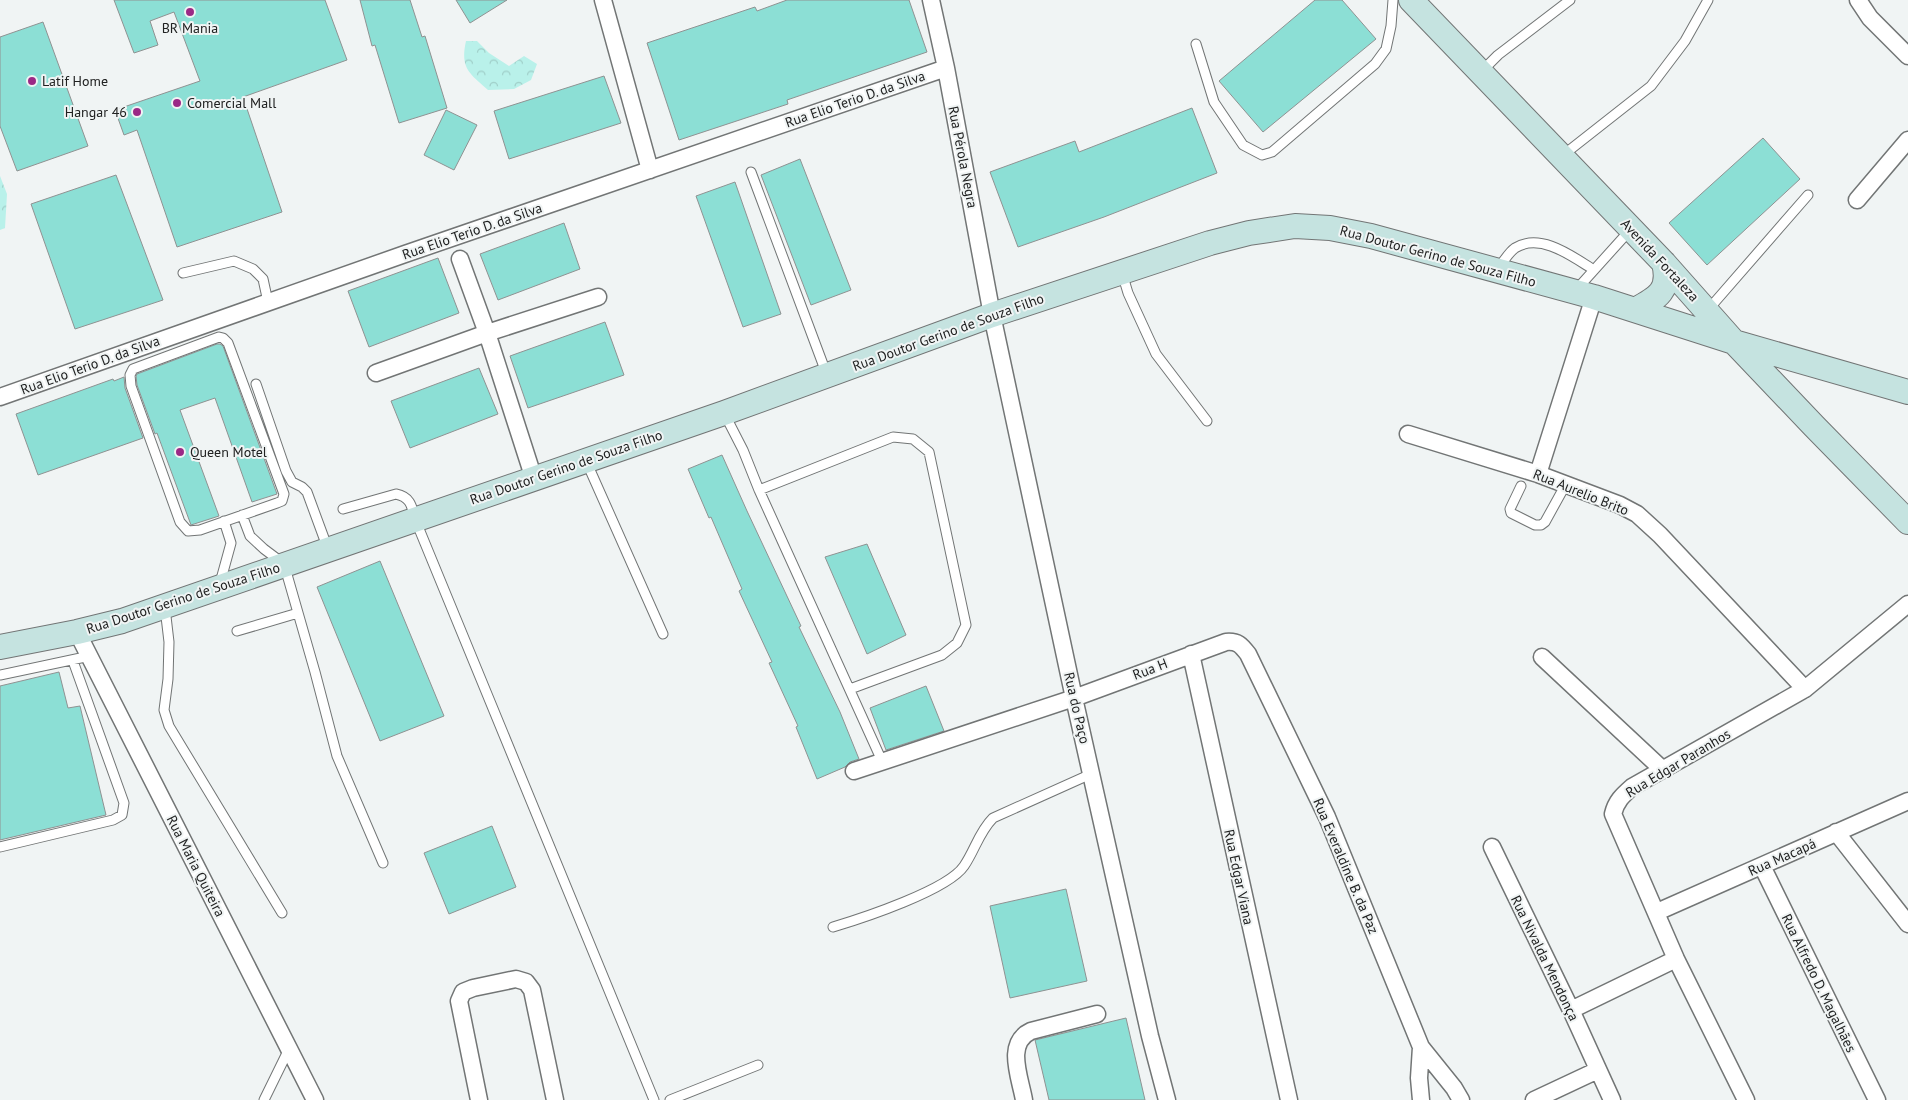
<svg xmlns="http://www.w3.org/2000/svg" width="1908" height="1100" font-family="'PT Sans',sans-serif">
<defs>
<pattern id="forest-crowns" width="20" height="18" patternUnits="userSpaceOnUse" patternTransform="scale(1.25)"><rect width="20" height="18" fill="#b9f1ea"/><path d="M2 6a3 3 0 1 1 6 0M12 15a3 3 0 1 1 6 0" fill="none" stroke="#9fcec8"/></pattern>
</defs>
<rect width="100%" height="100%" fill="#f0f4f4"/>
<path fill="url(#forest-crowns)" d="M466 41H477L489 53 509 66 524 56 537 64 531 80 514 89 488 90C469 73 460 68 466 41Z
M0 176 7 194 5 228 0 230Z"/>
<path fill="#8cdfd5" stroke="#8f9292" d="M114 0H325L347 60 243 97 282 212 177 247 137 130 124 135 115 110 200 81 174 12 150 21 158 45 134 53Z
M360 0H410L422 37 425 36 447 108 399 123 375 45 372 46Z
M456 0H507L470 23Z
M787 0H909L927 52 787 100 788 104 679 140 647 43 755 7 757 11Z
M1315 0H1342L1376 39 1263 132 1219 81Z
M43 22 88 146 17 171 0 126V37Z
M604 76 621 123 509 159 494 111Z
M1192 108 1217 173 1104 217 1018 247 990 172 1075 141 1079 152Z
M446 110 477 125 454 170 424 155Z
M1763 138 1800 179 1707 265 1669 223Z
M800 159 851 290 811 305 761 175Z
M116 175 163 300 75 329 31 204Z
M735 182 781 314 743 327 696 196Z
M564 223 580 269 498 300 480 254Z
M438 258 459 313 369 347 348 291Z
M605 322 624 375 528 408 510 356Z
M217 344H220L223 346 277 494 252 502 215 398 180 410 219 516 191 525 157 433 155 434 137 385 136 376 137 374Z
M479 368 498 414 410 448 391 401Z
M124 377 125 388 143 438 38 475 16 414 113 379 114 381Z
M722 455 747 511 801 626 799 627 840 712 859 759 850 762 845 767 817 779 796 727 798 726 769 663 772 662 739 591 742 589 711 517 709 518 688 469Z
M867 544 906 635 867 654 825 557Z
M380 561 444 716 380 741 317 587Z
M59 672 68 708 80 706 106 815 0 840V686Z
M926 686 944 731 886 750 870 708Z
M492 826 516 887 449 914 424 853Z
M1066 889 1087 981 1010 998 990 906Z
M1126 1018 1145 1100H1049L1035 1040Z"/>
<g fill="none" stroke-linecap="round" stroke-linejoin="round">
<g stroke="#727575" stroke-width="11">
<path id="lane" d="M1196 44 1214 102 1243 145 1262 155 1272 152 1375 64 1386 49 1391 26 1393 0
M1481 72 1498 55 1570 0
M1562 156 1651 86 1685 41 1708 0
M751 172 827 375
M1497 269C1503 263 1508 253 1515 248 1541 232 1573 257 1594 270
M183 273 234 261 253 269 263 279 268 302
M1122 273 1128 293 1156 354 1207 421
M1576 290 1631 229
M1707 311 1808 195
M219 337 223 338 228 343 284 494 282 501 277 503 200 530 188 531 180 522 131 386 130 375 133 369Z
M256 384 286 471 292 482 302 487 307 492 328 549
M724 413 743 450 759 490 882 761
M586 461 663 634
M1521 486 1510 509 1511 513 1535 525H1541L1545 522 1566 484
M759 490 893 437 913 439 929 452 966 625 957 643 942 655 850 689
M343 509 396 494C411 497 412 507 415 519L654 1100
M242 515 250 536 264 549 284 564 315 672 337 756 383 863
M220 583 231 543 224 521
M165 608 169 642 168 679 164 710 169 726 282 913
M237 631 298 613
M0 675 90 656
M0 847 113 820 122 815 124 803 73 661
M833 927C863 918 948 890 964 866 975 850 979 832 993 818L1091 774
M264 1100 289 1049
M670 1100 758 1065"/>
</g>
<g stroke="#727575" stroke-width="19">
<path id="street" d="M603 0 650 170
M931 0 946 68 992 315 1074 698 1150 1036 1167 1100
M1858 0 1870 18 1908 56
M1857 200 1908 140
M460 259 487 333 534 479
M376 373 487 333 598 297
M0 397 405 254 946 68
M1408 434 1538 474 1620 505 1637 514 1660 535 1805 689
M1538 474 1594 297
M77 632 315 1100
M1191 654 1289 1100
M1542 657 1663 770
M854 771 1074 698 1226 642C1238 641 1241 645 1248 654L1327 817 1421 1047 1454 1088 1461 1100
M1836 832 1908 924
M1492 847 1571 1010 1612 1100
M1762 866 1877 1100
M1657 912 1908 801
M1571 1010 1676 959
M479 1100 459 1001 463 992 473 988 516 979 526 982 532 990 555 1100
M1024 1100C1020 1077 1005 1043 1031 1031L1097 1014
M1421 1100 1419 1078 1421 1047
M1534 1100 1598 1070
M1746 1100 1676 959 1613 814C1616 801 1623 795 1632 787L1805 689 1908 604"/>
</g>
<g stroke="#727575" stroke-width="26">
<path id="secondary" d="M1411 0 1664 263 1734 342 1814 426 1908 522
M1635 310C1657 298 1671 291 1664 263
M0 647 77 632 122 621 724 413 992 315 1210 243 1249 233 1295 226 1330 228 1371 236 1594 297 1734 342 1908 392"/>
</g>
<use href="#lane" stroke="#fff" stroke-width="9"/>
<use href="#street" stroke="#fff" stroke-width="16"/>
<use href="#secondary" stroke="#c5e3e0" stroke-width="24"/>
</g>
<g fill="#9b2986" stroke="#f0f4f4" stroke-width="2">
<circle cx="190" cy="12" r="5"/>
<circle cx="32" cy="81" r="5"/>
<circle cx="177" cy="103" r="5"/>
<circle cx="137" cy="112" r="5"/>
<circle cx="180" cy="452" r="5"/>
</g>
<g text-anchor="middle" stroke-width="4" stroke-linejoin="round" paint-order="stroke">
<g font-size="14" fill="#202121" stroke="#f0f4f4" text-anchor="start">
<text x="190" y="33" text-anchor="middle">BR Mania</text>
<text x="42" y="86">Latif Home</text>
<text x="187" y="108">Comercial Mall</text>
<text x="127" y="117" text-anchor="end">Hangar 46</text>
<text x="190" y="457">Queen Motel</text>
</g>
<g font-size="14" fill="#202121" stroke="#f0f4f4">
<text transform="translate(855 99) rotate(-19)" y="5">Rua Elio Terio D. da Silva</text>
<text transform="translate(963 157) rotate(79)" y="5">Rua Pérola Negra</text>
<text transform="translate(472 231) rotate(-19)" y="5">Rua Elio Terio D. da Silva</text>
<text transform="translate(1438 256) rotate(15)" y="5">Rua Doutor Gerino de Souza Filho</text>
<text transform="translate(1660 260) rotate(47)" y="5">Avenida Fortaleza</text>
<text transform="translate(948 332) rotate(-20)" y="5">Rua Doutor Gerino de Souza Filho</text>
<text transform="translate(90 365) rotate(-20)" y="5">Rua Elio Terio D. da Silva</text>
<text transform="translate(566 467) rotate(-19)" y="5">Rua Doutor Gerino de Souza Filho</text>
<text transform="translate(1581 492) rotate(22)" y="5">Rua Aurelio Brito</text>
<text transform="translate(183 598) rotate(-18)" y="5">Rua Doutor Gerino de Souza Filho</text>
<text transform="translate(1150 669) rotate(-21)" y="5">Rua H</text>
<text transform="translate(1077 708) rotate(77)" y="5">Rua do Paço</text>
<text transform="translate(1678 763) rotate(-31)" y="5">Rua Edgar Paranhos</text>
<text transform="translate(1782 857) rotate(-24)" y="5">Rua Macapá</text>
<text transform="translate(196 866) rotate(63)" y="5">Rua Maria Quiteira</text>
<text transform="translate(1346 866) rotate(67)" y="5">Rua Everaldine B. da Paz</text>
<text transform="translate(1239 877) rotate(78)" y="5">Rua Edgar Viana</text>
<text transform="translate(1545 958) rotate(64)" y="5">Rua Nivalda Mendonça</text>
<text transform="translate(1819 983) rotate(64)" y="5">Rua Alfredo D. Magalhães</text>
</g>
</g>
</svg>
